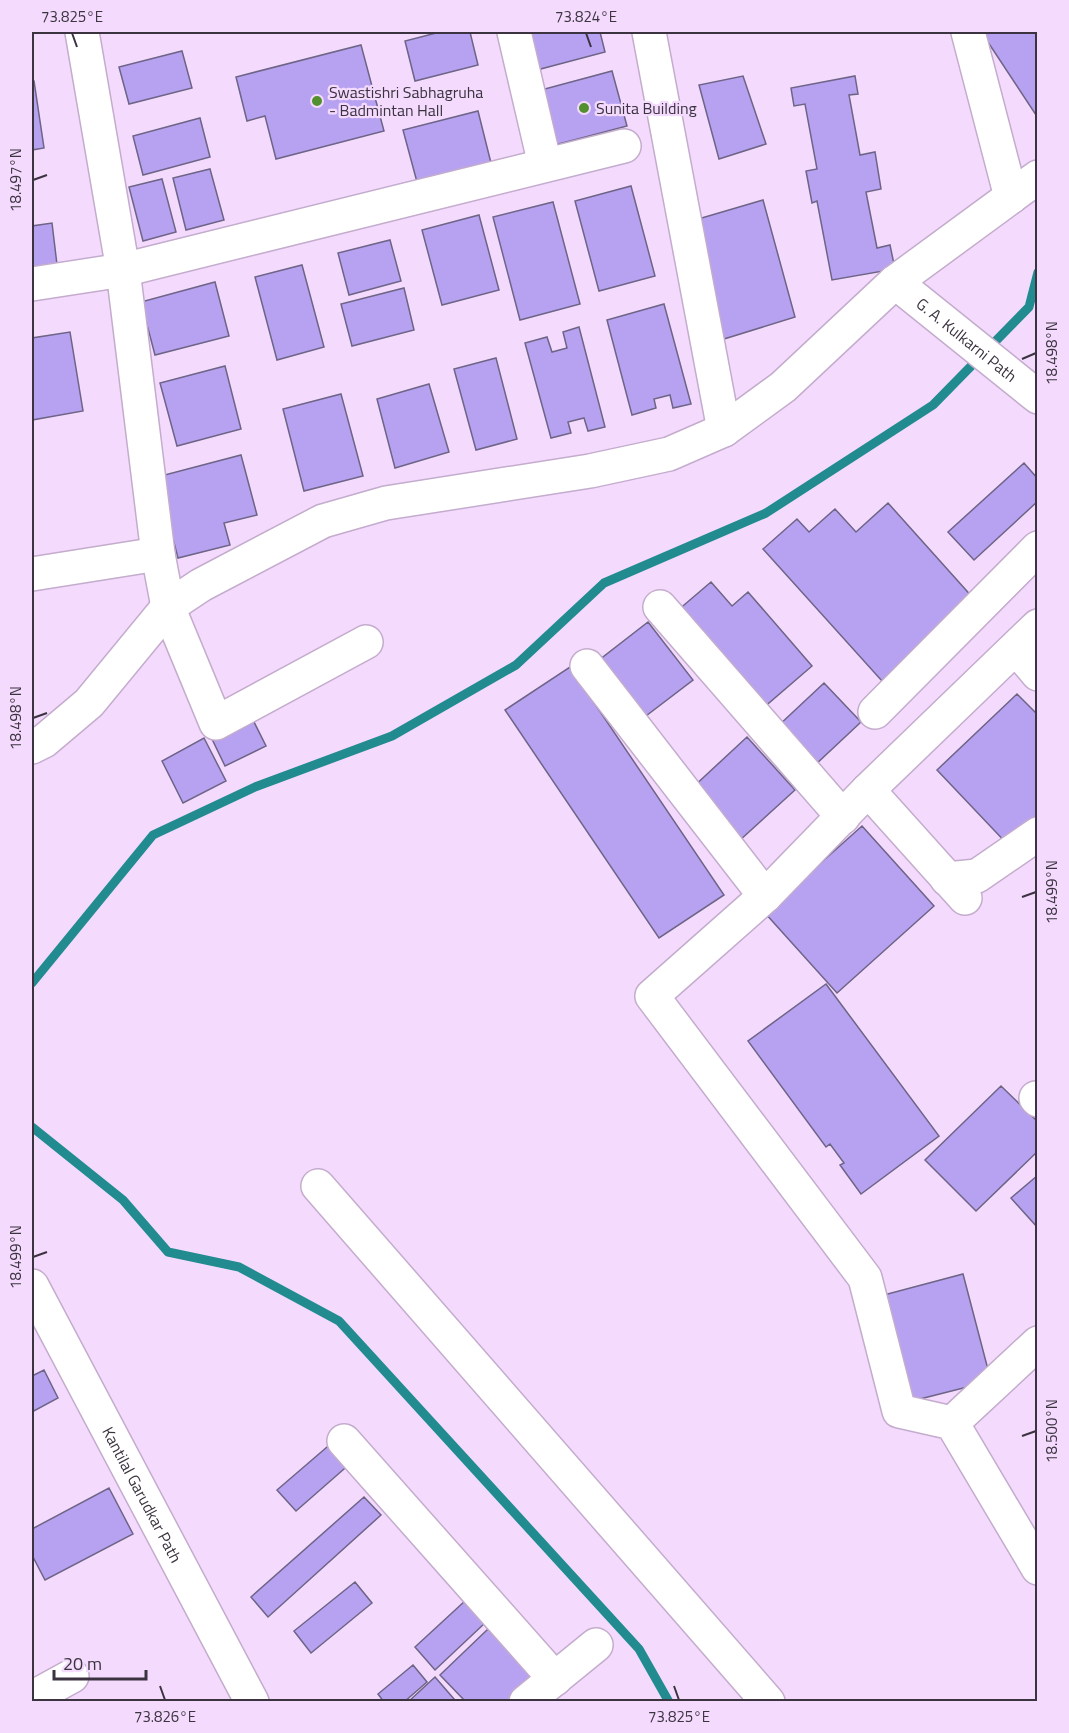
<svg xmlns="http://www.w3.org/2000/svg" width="1069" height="1733" font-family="'Titillium Web',sans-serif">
<rect width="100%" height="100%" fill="#f4dbfe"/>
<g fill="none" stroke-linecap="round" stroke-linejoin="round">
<path stroke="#218b90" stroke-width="9" d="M32 983 153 835 255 787 392 736 516 665 604 583 766 513 933 405 1029 307 1038 272
M32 1127 123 1200 168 1252 239 1267 339 1321 639 1649 669 1702"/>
</g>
<path fill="#b7a2f1" stroke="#6d6486" stroke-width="1.5" d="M440 32H470L478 65 415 81 405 41Z
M523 32H600L605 52 533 71Z
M983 32H1038V118L982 33Z
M361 45 384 131 276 159 265 116 247 121 236 77Z
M182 51 192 88 129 104 119 67Z
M612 71 627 126 555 145 541 90Z
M743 76 766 144 719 159 699 85Z
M855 76 858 94 849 95 860 155 875 152 881 189 866 192 877 248 890 245 895 269 832 280 817 201 812 203 806 171 817 169 805 104 794 106 791 88Z
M32 81H34L44 148 32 150Z
M478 111 491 163 417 182 403 130Z
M200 118 210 157 143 175 133 136Z
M210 169 224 220 186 230 173 178Z
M162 179 176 232 143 241 129 187Z
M631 186 655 276 599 291 575 201Z
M763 200 795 317 724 339 688 222Z
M553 202 580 304 520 320 493 217Z
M479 215 499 290 442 305 422 230Z
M52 223 58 273 32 277V226Z
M390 240 401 281 349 295 338 253Z
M302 265 324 347 277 360 255 277Z
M215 282 229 336 155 355 141 302Z
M404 288 414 330 352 346 341 304Z
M664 304 691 404 673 408 670 395 654 399 656 408 632 415 607 320Z
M579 327 605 427 588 431 584 418 568 422 571 433 551 438 525 343 547 337 552 352 567 348 563 332Z
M70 332 83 411 32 420V338Z
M496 358 517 439 476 450 454 369Z
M225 366 241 429 177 446 160 383Z
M429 384 449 452 395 468 377 399Z
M341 394 363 476 304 491 283 409Z
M241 455 257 515 224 523 230 545 178 558 157 477Z
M1024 463 1038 479V501L974 560 948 532Z
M888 503 974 599 882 681 763 549 797 519 809 532 835 509 856 532Z
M711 582 732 606 748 592 812 666 762 709 677 611Z
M648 622 693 680 638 722 594 664Z
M570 667 724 895 659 938 505 710Z
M824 683 861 722 814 766 777 727Z
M1017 694 1038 715V823L1011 848 937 770Z
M253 720 266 746 225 766 212 739Z
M747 737 795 790 739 841 691 789Z
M204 738 226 781 183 803 162 761Z
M862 826 934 906 837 993 765 913Z
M826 984 939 1136 861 1194 840 1165 844 1163 830 1144 826 1147 748 1041Z
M1001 1086 1038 1122V1151L976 1211 925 1160Z
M1038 1175V1228L1011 1198Z
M963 1274 991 1381 908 1402 880 1296Z
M44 1370 58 1398 32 1412V1376Z
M334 1441 352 1462 296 1511 277 1490Z
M109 1488 133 1534 45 1580 32 1555V1529Z
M364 1497 381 1515 268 1617 251 1597Z
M355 1582 372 1603 311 1653 294 1631Z
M466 1600 486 1622 435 1670 415 1647Z
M488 1629 535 1678 510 1702H466L440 1675Z
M413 1665 427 1682 404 1702H384L378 1694Z
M435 1677 454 1699 451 1702H408Z"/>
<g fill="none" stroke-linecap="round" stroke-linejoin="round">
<g stroke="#c4accd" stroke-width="36">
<g id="minor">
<path d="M82 32 123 270 158 554 168 607 216 723 366 642"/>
<path d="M514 32 545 165"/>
<path d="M649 32 724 430"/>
<path d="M968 32 1011 197"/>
<path id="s1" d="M895 282 1038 397"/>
<path d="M32 284 123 270 624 146"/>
<path d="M32 574 158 554"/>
<path d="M660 607 843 817"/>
<path d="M1038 626 868 790 765 896 652 996 865 1278 899 1411 952 1423 1038 1568"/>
<path d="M1016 648 1038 674"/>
<path d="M587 666 765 896"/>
<path d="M875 712 1038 548"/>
<path d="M32 747 44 741 89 703 168 607 201 585 323 521 386 503 590 471 669 454 724 430 783 387 895 282 1038 177"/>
<path d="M868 790 965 898"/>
<path d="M947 879 977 876 1038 834"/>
<path d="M1036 1098 1038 1100"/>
<path d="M318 1186 768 1702"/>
<path id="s2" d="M32 1286 252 1702"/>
<path d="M952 1423 1038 1343"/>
<path d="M344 1441 555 1679"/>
<path d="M32 1698 72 1676"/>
<path d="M526 1702 596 1645"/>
</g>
</g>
<use href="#minor" stroke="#fff" stroke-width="33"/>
</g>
<path fill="none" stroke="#3c3340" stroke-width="2" d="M72 33 77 47M586 33 591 47M33 180 47 175M1022 359 1036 353M33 718 47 713M1022 897 1036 892M33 1257 47 1252M1022 1436 1036 1431M160 1686 165 1700M674 1686 679 1700"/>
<g fill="#528f2f" stroke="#f4dbfe" stroke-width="2">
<circle cx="317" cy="101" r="6"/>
<circle cx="584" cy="108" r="6"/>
</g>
<g text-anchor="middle" stroke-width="4.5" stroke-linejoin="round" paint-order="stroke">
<g font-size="16" fill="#3c3340" stroke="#f4dbfe" text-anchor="start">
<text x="329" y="98">Swastishri Sabhagruha<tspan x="329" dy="18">- Badmintan Hall</tspan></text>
<text x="596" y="114">Sunita Building</text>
</g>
<g font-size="16" fill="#3c3340" stroke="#f4dbfe">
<text dy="6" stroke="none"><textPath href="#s1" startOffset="92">G. A. Kulkarni Path</textPath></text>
<text dy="6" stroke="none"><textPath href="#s2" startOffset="236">Kantilal Garudkar Path</textPath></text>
</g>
</g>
<rect width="1069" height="1733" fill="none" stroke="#f4dbfe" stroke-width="66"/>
<path d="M54 1670v9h92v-9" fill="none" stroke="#3c3340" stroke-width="3"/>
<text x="63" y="1670" font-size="18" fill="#3c3340" stroke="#f4dbfe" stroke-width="4.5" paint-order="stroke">20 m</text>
<rect x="33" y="33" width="1003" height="1667" fill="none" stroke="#3c3340" stroke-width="2"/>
<g font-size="15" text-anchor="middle" fill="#3c3340">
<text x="72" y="22">73.825°E</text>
<text x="586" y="22">73.824°E</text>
<text transform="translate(16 180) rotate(-90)" y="5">18.497°N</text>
<text transform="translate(1052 353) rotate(-90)" y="5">18.498°N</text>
<text transform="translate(16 718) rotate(-90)" y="5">18.498°N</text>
<text transform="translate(1052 892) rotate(-90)" y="5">18.499°N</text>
<text transform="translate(16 1257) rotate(-90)" y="5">18.499°N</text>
<text transform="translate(1052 1431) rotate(-90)" y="5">18.500°N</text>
<text x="165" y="1722">73.826°E</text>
<text x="679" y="1722">73.825°E</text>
</g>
</svg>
